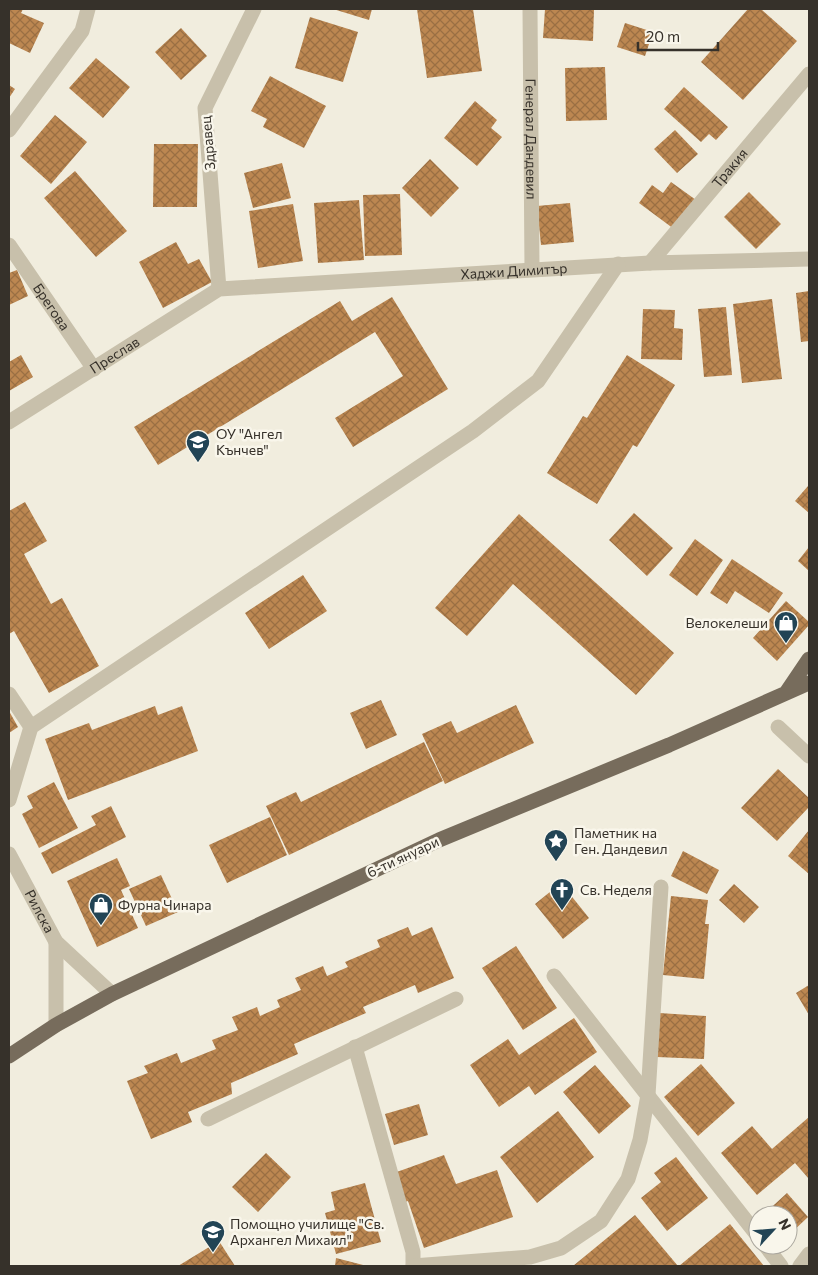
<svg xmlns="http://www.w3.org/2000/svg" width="818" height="1275" font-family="Commissioner,sans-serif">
<defs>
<pattern id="building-cross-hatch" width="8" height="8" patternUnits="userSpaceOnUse" patternTransform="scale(1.25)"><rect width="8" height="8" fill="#bc8751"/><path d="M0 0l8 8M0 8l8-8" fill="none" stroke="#9a6f43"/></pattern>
</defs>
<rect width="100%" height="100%" fill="#f1edde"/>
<path fill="url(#building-cross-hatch)" d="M9 9H23L21 13 44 23 30 53 9 43Z
M333 9H372L369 20Z
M417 9H473L482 71 427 78Z
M545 9H594L593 41 543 38Z
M748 9H761L797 41 743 100 701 62Z
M310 17 358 32 343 82 295 68Z
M625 23 653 32 645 56 617 47Z
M181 28 207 56 181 80 155 52Z
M96 58 130 87 103 118 69 88Z
M605 67 607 120 566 121 565 68Z
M270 76 326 106 304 148 263 127 267 119 251 111Z
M9 85 15 89 9 98Z
M684 87 728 127 716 140 709 134 701 142 664 109Z
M475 101 497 120 491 128 502 137 477 166 444 138Z
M55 115 87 142 51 184 20 156Z
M675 130 698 154 677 173 654 149Z
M154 144H198L197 207H153Z
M430 159 459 188 431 217 402 188Z
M282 163 291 198 253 208 244 173Z
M75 171 127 231 96 257 44 198Z
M671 182 696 200 674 229 639 203 652 185 663 193Z
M749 192 781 224 756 249 724 217Z
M400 194 402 255 365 256 363 195Z
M359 200 364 260 318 263 314 203Z
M570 203 574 242 541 245 537 206Z
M293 204 303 261 258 268 249 211Z
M176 242 188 264 199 259 212 282 163 308 139 262Z
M17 270 28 296 9 305V273Z
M809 291V341L801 342 796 293Z
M392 297 448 389 353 447 335 418 403 376 375 332 158 465 134 427 340 301 352 321Z
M772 299 782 379 742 383 733 304Z
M726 307 732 375 704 377 698 309Z
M643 309 675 310 674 328 683 329 682 360 641 359Z
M21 355 33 377 9 391V362Z
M627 355 675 385 637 447 633 445 597 504 547 473 583 416 587 418Z
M808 486 809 487V513L795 501Z
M25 502 47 541 24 554 51 604 62 598 99 666 49 693 14 631 9 634V511Z
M634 513 673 548 647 576 609 540Z
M519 514 674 653 636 695 513 584 467 636 435 608Z
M695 539 723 560 697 596 669 575Z
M809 547V571L798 561Z
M732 559 783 593 769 613 735 591 727 604 710 593Z
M303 575 327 611 269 649 245 613Z
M786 601 809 622V625L777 661 753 638Z
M381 700 397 735 366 749 350 713Z
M516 705 534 743 445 784 422 734 451 721 457 733Z
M155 706 158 715 182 706 198 751 68 800 45 739 89 723 92 730Z
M9 711 18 727 9 733Z
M424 742 443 781 289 855 266 806 296 792 301 802Z
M778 769 809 798V807L777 841 741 808Z
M54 782 78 828 39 848 22 814 33 808 27 796Z
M111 806 126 837 52 874 41 853 96 825 91 816Z
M270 817 287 855 227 883 209 845Z
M809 830V874L788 856Z
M683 851 719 870 707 894 671 876Z
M117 858 130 886 121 890 138 928 97 947 67 881Z
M161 875 178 912 146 926 129 889Z
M561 883 589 918 563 939 535 904Z
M734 884 759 907 744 923 719 900Z
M671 896 708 900 705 924H709L704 979 663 975Z
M408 927 412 936 432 927 454 978 418 993 415 985 363 1007 366 1013 294 1044 298 1054 231 1083 232 1094 188 1112 192 1122 151 1139 127 1081 148 1073 144 1066 177 1053 181 1063 216 1049 212 1040 238 1030 232 1017 257 1007 260 1016 280 1007 277 1000 301 990 295 978 323 966 327 976 348 967 345 962 380 947 377 940Z
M516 946 557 1008 523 1030 482 968Z
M809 985V1015L796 993Z
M659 1013 706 1016 704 1059 657 1057Z
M574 1018 597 1052 535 1095 529 1086 499 1107 470 1065 508 1039 519 1055Z
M701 1064 735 1103 698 1136 664 1097Z
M595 1065 631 1106 599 1134 563 1092Z
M419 1104 428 1135 394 1145 385 1114Z
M558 1111 594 1157 537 1203 500 1157Z
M809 1117V1179L795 1163 757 1195 721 1153 752 1126 772 1149Z
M266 1153 291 1177 258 1212 232 1187Z
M444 1155 456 1184 497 1170 513 1217 424 1248 408 1201 402 1203 394 1173Z
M676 1157 708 1198 667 1231 641 1198 661 1182 654 1173Z
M365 1183 381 1242 336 1254 325 1213 335 1210 331 1192Z
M787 1193 808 1217 790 1234 788 1231V1215H763Z
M635 1215 678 1266H573Z
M730 1224 764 1266H679Z
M219 1241 235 1266H178Z
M336 1258 367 1266H335Z"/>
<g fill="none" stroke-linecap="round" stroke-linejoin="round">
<g stroke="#c8c0ab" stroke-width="15">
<path id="s1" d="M530 9 532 269"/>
<path d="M9 130 82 31 88 9"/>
<path id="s2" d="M9 245 94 369"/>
<path id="s3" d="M650 263 809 74"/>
<path d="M219 289 205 108 254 9"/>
<path id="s4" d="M9 422 219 289 650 263 809 259"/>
<path d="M9 694 31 727"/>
<path d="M778 727 809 756"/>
<path d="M9 800 31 727 473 431 538 381 618 264"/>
<path id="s5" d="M9 854 56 942 112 994"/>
<path d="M56 942V1025"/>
<path d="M554 976 758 1236"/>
<path d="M355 1047 413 1252V1266"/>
<path d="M208 1119 456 999"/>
<path d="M765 1245 781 1266"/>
<path d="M413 1266 530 1257 561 1248 601 1221 628 1179 640 1140 648 1095 661 887"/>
<path d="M800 1266 809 1254"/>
</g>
<path stroke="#776c5c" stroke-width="15" d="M786 693 809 659
M9 1056 56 1025 112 994 439 840 669 745 809 683"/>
</g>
<defs>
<g id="school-pin" transform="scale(1.25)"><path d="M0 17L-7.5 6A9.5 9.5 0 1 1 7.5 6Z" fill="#245" stroke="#f9f6eb"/><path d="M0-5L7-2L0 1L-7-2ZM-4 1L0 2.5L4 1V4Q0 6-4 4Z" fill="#fff"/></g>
<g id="shop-pin" transform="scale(1.25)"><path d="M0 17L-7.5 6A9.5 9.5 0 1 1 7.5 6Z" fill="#245" stroke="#f9f6eb"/><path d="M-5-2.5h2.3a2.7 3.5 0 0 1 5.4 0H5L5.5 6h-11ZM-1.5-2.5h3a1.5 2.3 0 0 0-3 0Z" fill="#fff"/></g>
<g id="sight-pin" transform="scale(1.25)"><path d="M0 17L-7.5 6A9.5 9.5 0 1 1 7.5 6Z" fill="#245" stroke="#f9f6eb"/><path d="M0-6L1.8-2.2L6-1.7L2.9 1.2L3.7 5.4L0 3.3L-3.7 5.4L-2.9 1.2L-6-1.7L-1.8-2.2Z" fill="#fff"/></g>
<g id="church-pin" transform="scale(1.25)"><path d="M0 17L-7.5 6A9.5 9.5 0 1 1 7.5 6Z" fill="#245" stroke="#f9f6eb"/><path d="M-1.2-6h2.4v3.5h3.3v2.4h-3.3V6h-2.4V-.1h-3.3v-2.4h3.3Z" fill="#fff"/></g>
</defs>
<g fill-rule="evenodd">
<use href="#school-pin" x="198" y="442"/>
<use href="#shop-pin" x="786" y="623"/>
<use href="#sight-pin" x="556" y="841"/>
<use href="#church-pin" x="562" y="890"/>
<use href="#shop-pin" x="101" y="905"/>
<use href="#school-pin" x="213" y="1232"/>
</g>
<g text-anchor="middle" stroke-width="5" stroke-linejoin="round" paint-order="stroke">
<g font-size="14" fill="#36312a" stroke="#f9f6eb">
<text dy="5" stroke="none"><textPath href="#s1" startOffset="130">Генерал Дандевил</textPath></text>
<text transform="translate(208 143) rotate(-95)" y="5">Здравец</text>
<text dy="5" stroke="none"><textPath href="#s3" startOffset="124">Тракия</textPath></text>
<text dy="5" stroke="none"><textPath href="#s4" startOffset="544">Хаджи Димитър</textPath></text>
<text dy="5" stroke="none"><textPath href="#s2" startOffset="75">Брегова</textPath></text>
<text dy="5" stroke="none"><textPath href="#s4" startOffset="125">Преслав</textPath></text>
<text transform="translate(403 857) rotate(-25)" y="5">6-ти януари</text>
<text dy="5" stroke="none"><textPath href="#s5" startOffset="65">Рилска</textPath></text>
</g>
<g font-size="14" fill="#36312a" stroke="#f9f6eb" text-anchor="start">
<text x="216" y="439">ОУ "Ангел<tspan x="216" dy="16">Кънчев"</tspan></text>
<text x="768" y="628" text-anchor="end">Велокелеши</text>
<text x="574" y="838">Паметник на<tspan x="574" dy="16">Ген. Дандевил</tspan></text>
<text x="580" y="895">Св. Неделя</text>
<text x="118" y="910">Фурна Чинара</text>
<text x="230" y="1229">Помощно училище "Св.<tspan x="230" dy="16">Архангел Михаил"</tspan></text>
</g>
</g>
<rect width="818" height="1275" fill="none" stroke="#36312a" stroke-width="20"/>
<g transform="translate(773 1230) rotate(64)"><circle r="24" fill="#f9f6eb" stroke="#aba79e"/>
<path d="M0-4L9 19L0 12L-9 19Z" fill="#224455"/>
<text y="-8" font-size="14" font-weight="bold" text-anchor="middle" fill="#36312a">N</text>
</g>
<path d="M638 42v8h80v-8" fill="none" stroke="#36312a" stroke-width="2.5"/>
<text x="646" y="42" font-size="15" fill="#36312a" stroke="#f9f6eb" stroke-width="4" paint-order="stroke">20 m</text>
</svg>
